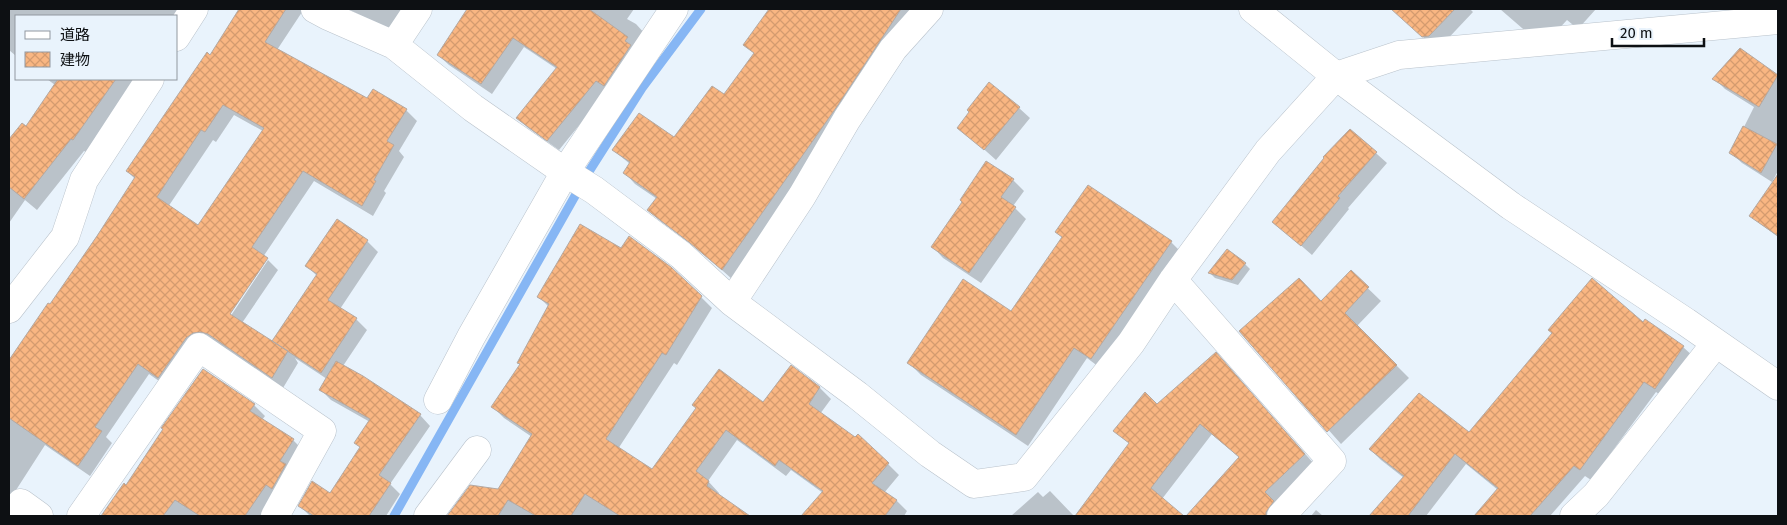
<svg xmlns="http://www.w3.org/2000/svg" width="1787" height="525" font-family="'Fira Sans','Noto Sans JP',sans-serif">
<defs>
<pattern id="building-cross-hatch" width="8" height="8" patternUnits="userSpaceOnUse" patternTransform="scale(1.25)"><rect width="8" height="8" fill="#f9b682"/><path d="M0 0l8 8M0 8l8-8" fill="none" stroke="#d49b6f"/></pattern>
</defs>
<rect width="100%" height="100%" fill="#e9f3fc"/>
<path fill="#0003" fill-rule="evenodd" d="M9 9H192L176 16H16V56L9 50Z
M240 9H304L277 50 368 100 406 110 417 121 399 151 404 157 384 191 386 193 373 216 314 181 263 257 267 260H265L226 318 228 320 268 260 278 270 242 323 277 346 317 276 307 266 367 241 378 252 340 309 356 319 367 330 343 366 420 415 430 426 390 484 400 494 386 516H310L300 506 331 495 361 448 356 443 370 422 331 400 321 390 327 379 295 358 298 363 283 388 220 345 212 342 169 388 149 374 106 437 112 443 90 476 45 445 9 501V362L49 305 50 306 135 179 127 171 210 56ZM234 115 263 131 199 227 168 207 213 140 216 142Z
M348 9H417L400 35Z
M479 9H634L627 19 636 24 646 35 607 91 559 150 528 128 518 118 557 69 524 47 492 94 449 65 438 55 472 19Z
M770 9H922L733 280 703 253 660 221 649 210 657 199 635 184 625 173 630 164 613 150 675 139 724 96 755 54 745 45Z
M1399 9H1470L1473 12 1440 47H1434L1396 12Z
M1500 9H1596L1578 29 1567 20 1554 34 1538 42Z
M1740 50 1778 77V171L1772 182 1742 163 1731 153 1754 107 1725 89 1714 78Z
M47 79H138L86 152 84 151 37 210 25 200 9 223V141L22 125 26 128 55 85Z
M1019 108 1030 118 996 160 959 127Z
M1350 130 1387 163 1348 208 1349 209 1312 255 1274 222Z
M987 163 1013 180 1024 191 1013 206 1026 219 981 283 943 258 933 247 963 202Z
M1766 194 1778 202V237L1750 216Z
M1056 232 1171 242 1183 254 1103 370 1087 358 1028 446 921 375 909 363 1011 313 1063 238Z
M1245 264 1250 269 1238 285 1215 278 1210 273Z
M1351 272 1381 301 1357 326 1409 378 1341 444 1241 331 1321 303Z
M539 297H701L712 308 677 365 674 363 618 449 652 471 763 404 791 367 820 388 831 399 820 414 888 464 899 475 884 493 896 500 907 511 904 516H802L823 493 791 470 786 476 737 440 708 481 719 493 718 495 735 507 744 516H448L471 486 499 490 532 437 504 418 493 407 521 365 518 363 549 307Z
M1643 324 1683 347 1694 357 1666 399 1656 392 1591 480 1585 476 1550 516H1475L1498 490 1466 464 1426 516H1370L1404 478 1381 460 1370 449 1469 434Z
M1226 364 1315 465 1281 516H1188L1240 458 1212 434 1162 499 1182 516H1116L1103 506 1130 444 1115 431Z
M203 370 254 405 265 416 262 420 293 440 304 451 263 516H103L125 485 127 486Z
M1050 491 1074 516H1011L1038 492 1043 497Z
M1316 510 1323 516H1311Z"/>
<g fill="none" stroke-linecap="round" stroke-linejoin="round">
<path stroke="#86b6f4" stroke-width="9" d="M394 516 588 173 642 88 701 9"/>
</g>
<path fill="url(#building-cross-hatch)" stroke="#b4a9a2" fill-rule="evenodd" d="M239 9H286L265 42 367 98 373 89 407 109 387 141 394 145 374 180 376 181 362 206 303 171 252 247 268 258 230 314 288 351 272 378 208 334 201 332 193 333 186 338 158 378 138 364 95 427 102 431 78 466 9 418V360L48 303 50 304 97 236 135 177 126 171 207 52 210 55ZM223 105 264 128 198 225 157 197 201 130 205 132Z
M467 9H589L628 37 625 41 631 45 604 86 596 81 547 141 516 118 557 67 513 38 481 84 437 55Z
M769 9H901L838 105 722 270 690 243 647 210 657 197 623 173 630 162 612 150 639 113 674 137 712 86 724 94 754 53 743 45Z
M1391 9H1455L1429 36 1422 37Z
M1740 48 1778 75 1759 107 1712 79Z
M58 79H116L73 140 71 139 24 199 9 187V139L22 123 26 126Z
M989 82 1020 107 984 150 957 128 969 112 967 110Z
M1743 126 1777 144 1761 173 1729 153Z
M1350 129 1377 152 1338 196 1340 198 1301 246 1272 222 1324 158 1323 157Z
M986 161 1014 179 1001 197 1016 207 969 273 931 247 962 202 960 200Z
M1778 174V236L1749 216Z
M1088 185 1172 241 1091 359 1074 348 1016 435 907 363 963 279 1011 311 1062 237 1055 232Z
M337 219 368 240 328 300 357 318 321 373 272 341 317 274 305 266Z
M580 224 621 248 629 236 671 267 702 296 666 355 662 353 606 439 652 469 696 408 692 405 719 369 763 402 791 365 820 387 809 404 855 437 858 434 889 463 872 483 897 500 885 516H801L823 491 779 460 775 466 726 430 696 471 709 481 707 486 750 516H620L585 494 571 516H536L508 500 498 516H447L470 485 498 489 532 434 491 407 520 364 517 363 549 304 537 297Z
M1227 249 1246 263 1232 280 1208 273Z
M1351 270 1369 287 1345 313 1397 365 1327 432 1239 331 1299 278 1321 301Z
M1592 278 1643 322 1645 319 1684 346 1655 389 1644 382 1580 470 1574 466 1530 516H1474L1498 488 1455 454 1408 516H1369L1404 476 1369 449 1419 393 1469 432 1552 333 1548 330Z
M1216 352 1305 454 1265 492 1274 501 1266 512V516H1186L1239 457 1200 424 1151 488 1184 516H1075L1129 443 1113 431 1145 392 1157 404Z
M336 361 363 376 421 414 379 475 391 483 369 516H314L298 506 312 481 330 493 360 447 354 443 370 419 319 390Z
M203 369 255 404 250 411 294 439 280 461 286 464 272 489 266 485 245 516H200L175 500 163 516H101L124 483 126 485 163 429 161 428Z"/>
<g fill="none" stroke-linecap="round" stroke-linejoin="round">
<g stroke="#b9c2cb" stroke-width="29">
<path id="minor" d="M315 9 328 16 394 45 473 108 565 172 594 190 681 255 732 302 857 395 930 454 974 484 1024 477 1131 343 1173 280 1268 151 1336 76 1399 55 1778 20
M1253 9 1336 76 1511 206 1686 322 1778 386
M176 37 194 9
M394 45 418 9
M1173 280 1332 461 1281 516
M732 302 802 196 847 119 893 49 929 9
M9 309 65 237 84 180 150 79
M438 400 471 337 565 172 674 9
M10 516 21 503 39 516
M81 516 199 347 322 431 275 516
M428 516 477 450
M1574 516 1596 495 1716 343"/>
</g>
<use href="#minor" stroke="#fff" stroke-width="28"/>
</g>
<rect width="1787" height="525" fill="none" stroke="#0d1013" stroke-width="20"/>
<rect x="15" y="15" width="162" height="65" fill="#e9f3fc" stroke="#91989f"/>
<rect x="25" y="31" width="25" height="8" fill="#ffffff" stroke="#91989f"/>
<text x="60" y="40" font-size="15" fill="#0d1013">道路</text>
<rect x="25" y="52" width="25" height="15" fill="url(#building-cross-hatch)" stroke="#91989f"/>
<text x="60" y="65" font-size="15" fill="#0d1013">建物</text>
<path d="M1612 38v8h92v-8" fill="none" stroke="#0d1013" stroke-width="2.5"/>
<text x="1620" y="38" font-size="15" fill="#0d1013" stroke="#e9f3fc" stroke-width="4" paint-order="stroke">20 m</text>
</svg>
